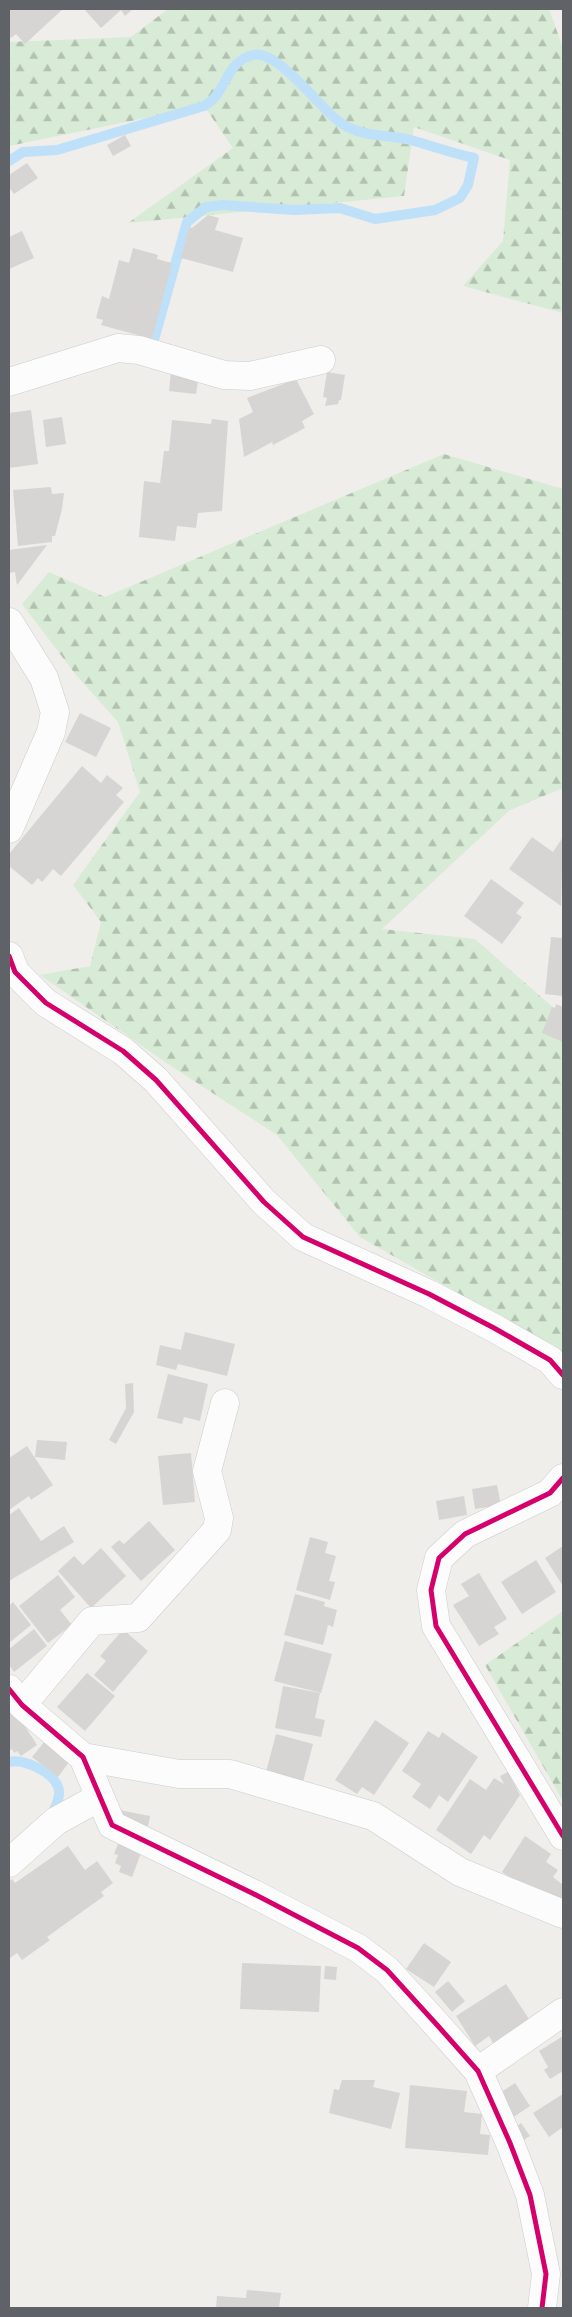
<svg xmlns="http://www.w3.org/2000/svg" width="572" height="2317" font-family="'Fira Sans Condensed',sans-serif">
<defs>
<pattern id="forest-firs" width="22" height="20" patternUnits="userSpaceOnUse" patternTransform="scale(1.25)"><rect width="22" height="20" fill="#d8ebd6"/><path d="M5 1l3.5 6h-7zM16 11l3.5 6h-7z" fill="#b2c2b1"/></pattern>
</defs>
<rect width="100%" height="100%" fill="#efeeea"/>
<path fill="url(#forest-firs)" d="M168 9H549L563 48V313L463 286 503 241 510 160 414 127 404 196 128 223 233 148 204 106 9 146V42L131 37Z
M444 454 563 489V788L510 810 382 929 475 939 563 1016V1353L360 1237 277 1135 168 1064 40 975 90 966 101 922 73 885 140 792 118 722 76 675 22 604 49 572 105 597Z
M563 1611V1801L485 1665Z"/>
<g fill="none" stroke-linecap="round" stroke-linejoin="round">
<path stroke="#bfe0f9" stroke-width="10" d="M9 161 23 152 57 150 204 106C228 93 224 62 253 55 278 49 320 109 341 123 363 138 386 134 411 140 432 146 452 153 474 158L468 185 460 198 435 210 375 219 340 208 294 210 222 205 206 207 187 222 154 340
M9 1762C23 1758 53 1772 58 1787 61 1795 57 1803 54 1810"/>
</g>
<path fill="#d6d5d3" d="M9 9H63L25 44 16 34 11 38 9 36Z
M84 9H133L125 16 121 10 101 28Z
M125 135 131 146 113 156 107 145Z
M27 163 38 178 14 194 9 187V175Z
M208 215 219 218 215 230 243 238 233 272 181 258 189 227 192 228Z
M22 231 34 258 9 269V237Z
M133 248 158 255 157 259 172 263 152 339 101 325 103 320 96 318 102 296 109 299 119 260 129 263Z
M171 372 199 376 196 394 169 391Z
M327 372 345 375 341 400H339L338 404 325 406 327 398 323 397Z
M296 379 314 414 302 421 305 428 273 445 272 442 244 457 239 419 253 412 247 398Z
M31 410 38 464 9 468V413Z
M62 417 66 444 46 447 43 420Z
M212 419 228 421 222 511 198 513 196 528 177 526 175 541 139 537 144 481 160 483 164 451H169L172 420 211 424Z
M51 487 52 494 64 493 62 509 55 536H52V542L18 546 13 490Z
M47 545 17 585 15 572 9 573V550Z
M80 713 111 728 96 757 65 742Z
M82 766 101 783 107 775 123 788 116 795 124 802 61 876 53 869 42 882 38 878 32 885 9 866V854Z
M532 837 553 852 563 837 561 906 509 869Z
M491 879 524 903 516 913 522 917 502 944 464 916Z
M551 937 563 938V996L545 994Z
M556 1004 563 1007V1042L542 1033 552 1007 555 1008Z
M185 1332 235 1344 227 1376 178 1364 176 1370 156 1365 160 1345 181 1350Z
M168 1374 208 1384 200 1421 184 1417 182 1424 157 1418Z
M133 1383 134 1412 116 1444 109 1440 126 1408 125 1384Z
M37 1440 67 1442 65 1460 35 1457Z
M27 1446 53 1485 31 1500 29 1496 9 1510V1458Z
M191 1453 195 1502 163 1505 158 1456Z
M497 1485 501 1505 475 1509 472 1489Z
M464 1496 467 1515 439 1520 436 1501Z
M19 1508 41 1541 64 1526 74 1542 9 1581V1515Z
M149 1521 175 1550 141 1581 111 1547 119 1540 124 1544Z
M310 1537 328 1542 325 1553 336 1556 329 1581 335 1582 330 1600 296 1590Z
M563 1546V1586L545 1558Z
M101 1548 126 1576 91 1608 58 1571 74 1556 83 1565Z
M536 1560 556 1592 522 1614 501 1582Z
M479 1573 507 1619 494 1627 499 1634 479 1646 453 1605 469 1596 461 1584Z
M58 1575 75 1597 60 1610 72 1625 48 1643 19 1606Z
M295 1594 325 1602 324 1606 337 1610 333 1627 328 1625 323 1645 284 1635Z
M13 1602 31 1625 9 1643V1606Z
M34 1629 47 1646 14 1672 9 1665V1649Z
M126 1632 148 1651 113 1692 94 1675 106 1661 100 1656 120 1633Z
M285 1641 332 1654 321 1693 274 1681Z
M87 1673 115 1696 85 1731 57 1707Z
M283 1686 320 1693 315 1718 325 1720 321 1737 275 1728Z
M10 1710 15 1717 18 1715 37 1745 21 1756 17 1751 14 1753 12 1749 9 1751Z
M375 1720 409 1743 374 1795 362 1787 357 1794 335 1780Z
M428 1731 439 1738 442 1732 478 1757 448 1802 439 1795 430 1809 412 1797 421 1784 402 1771Z
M276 1734 313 1744 303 1782 266 1772Z
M44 1742 70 1761 58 1777 32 1757Z
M508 1772 520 1795 490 1840 484 1835 471 1854 436 1830 470 1779 486 1790 494 1778 504 1784 500 1776Z
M114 1809 150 1816 147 1832 126 1820Z
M525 1836 551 1854 546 1862 558 1870 553 1877 563 1885V1897L556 1908 502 1872Z
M118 1844 141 1853 132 1877 119 1872 121 1866 115 1863 118 1855 114 1854Z
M68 1846 85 1870 97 1861 113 1883 101 1892 104 1896 47 1937 50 1940 22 1960 17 1953 10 1958 9 1881 12 1879 15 1883Z
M424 1943 451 1962 434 1987 406 1969Z
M242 1963 321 1966 319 2012 240 2009Z
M325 1966 337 1967 336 1980 324 1979Z
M448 1981 465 2001 452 2012 435 1992Z
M506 1984 529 2019 493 2043 489 2036 475 2046 456 2016Z
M563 2036V2071L550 2079 544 2070 548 2067 539 2051Z
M342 2080H375L373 2087 400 2093 391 2129 329 2113 334 2089 339 2090Z
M515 2083 530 2106 512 2118 497 2095Z
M410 2085 467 2091 464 2112 482 2114 480 2134 490 2135 488 2155 405 2148Z
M563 2094V2127L549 2137 533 2113Z
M521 2123 530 2136 522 2141 514 2128Z
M247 2290 281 2293 279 2308H216L217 2296 246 2298Z"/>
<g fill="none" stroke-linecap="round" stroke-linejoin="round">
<g stroke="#cbcccc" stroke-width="29">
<path id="minor" d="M9 382 118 348 139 350 224 375 250 376 321 360
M9 622 44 678 55 712 51 732 9 829
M9 956 15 972 46 1003 123 1051 156 1080 264 1202 303 1237 429 1294 494 1328 550 1360 563 1375
M563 1478 550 1493 465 1534 439 1558 431 1590 436 1626 563 1836
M9 1689 22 1705 83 1757 112 1825 254 1894 358 1948 387 1970 438 2026 478 2071 510 2143 530 2195 546 2274 542 2308
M22 1705 92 1621 138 1618 217 1530 219 1518 207 1471 225 1403
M83 1757 179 1774H230L373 1816 460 1872 563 1914
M9 1863 56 1821 100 1797
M478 2071 563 2012"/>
</g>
<use href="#minor" stroke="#fdfcfc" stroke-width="28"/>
<g stroke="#fff" stroke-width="8">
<path id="cycleway" d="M9 956 15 972 46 1003 123 1051 156 1080 264 1202 303 1237 429 1294 494 1328 550 1360 563 1375
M563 1478 550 1493 465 1534 439 1558 431 1590 436 1626 563 1836
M9 1689 22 1705 83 1757 112 1825 254 1894 358 1948 387 1970 438 2026 478 2071 510 2143 530 2195 546 2274 542 2308"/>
</g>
<use href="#cycleway" stroke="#d6006c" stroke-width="5"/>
</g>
<rect width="572" height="2317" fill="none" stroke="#5f6368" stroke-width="20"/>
</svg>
